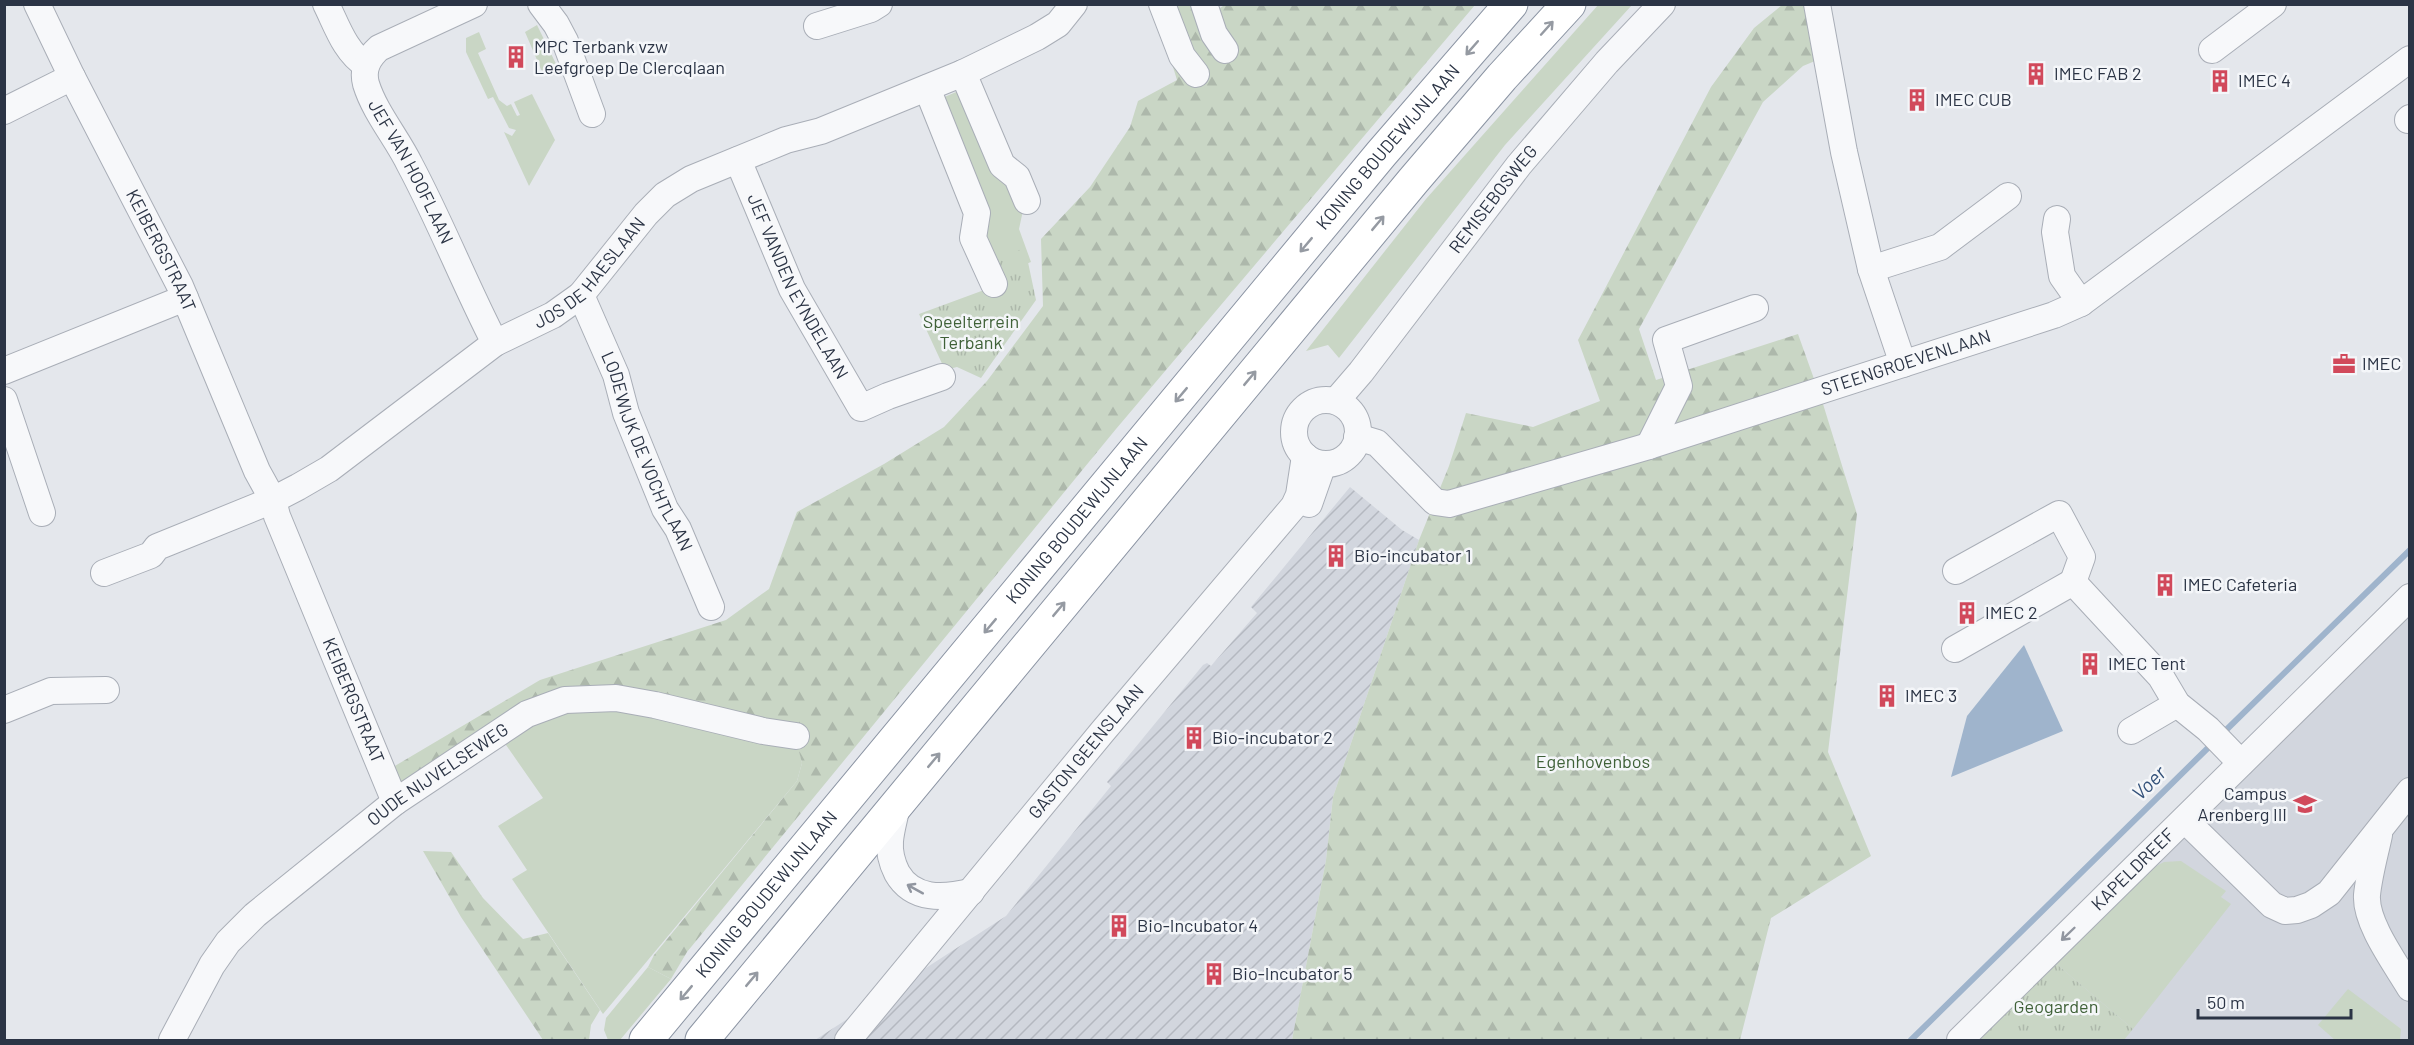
<svg xmlns="http://www.w3.org/2000/svg" width="2414" height="1045" font-family="Barlow,sans-serif">
<defs>
<pattern id="industrial-furrows" width="10" height="10" patternUnits="userSpaceOnUse" patternTransform="scale(1.5)"><rect width="10" height="10" fill="#d2d6de"/><path d="M-1 1l2-2M0 10L10 0M9 11l2-2" fill="none" stroke="#b4b8c0"/></pattern>
<pattern id="forest-firs" width="22" height="20" patternUnits="userSpaceOnUse" patternTransform="scale(1.5)"><rect width="22" height="20" fill="#c9d6c5"/><path d="M5 1l3.5 6h-7zM16 11l3.5 6h-7z" fill="#adb8ab"/></pattern>
<pattern id="park-tufts" width="24" height="20" patternUnits="userSpaceOnUse" patternTransform="scale(1.5)"><rect width="24" height="20" fill="#c9d6c5"/><path d="M3 7l-1-3M5 7V3M7 7l1-3M15 17l-1-3M17 17v-4M19 17l1-3" fill="none" stroke="#adb8ab"/></pattern>
</defs>
<rect width="100%" height="100%" fill="#e4e7ec"/>
<path fill="#d2d6de" d="M2409 597V1040H1960Z"/>
<path fill="url(#industrial-furrows)" d="M1350 487 1402 530 1419 540 1333 797 1326 860 1292 1040H815L1006 916 1111 786 1107 782 1203 665 1207 663 1211 666 1257 613 1251 607Z"/>
<path fill="#c9d6c5" d="M1599 4 1632 5 1505 145 1339 358 1328 345 1306 351 1426 199Z
M537 25 558 68 543 74 525 32Z
M479 32 486 49 478 53 499 100 507 106 511 104 517 116 520 115 514 102 532 94 555 140 529 186 504 132 512 136 516 130 509 128 493 97 488 99 466 52V38Z
M968 87 1025 201 1019 229 1031 262 995 276 935 101Z
M565 700 796 736 802 763 797 781 603 1014 512 879 527 870 498 826 543 798 497 732Z
M2181 861 2226 891 2221 897 2231 904 2133 1029 2054 962 2156 866 2164 862Z
M648 967 671 979 620 1040H608L604 1030 606 1018Z
M2348 989 2401 1029 2400 1040H2335L2318 1025Z"/>
<path fill="url(#forest-firs)" d="M1226 4 1475 5 1116 429 687 952 671 979 648 967 654 955 797 781 802 763 795 736 582 698 395 802 383 773 540 680 726 620 769 589 797 512 884 464 944 427 987 381 1043 306 1041 239 1090 187 1130 127 1138 101 1177 80 1166 44 1162 5H1204L1208 16Z
M1782 5H1809L1815 61 1803 66 1763 102 1639 329 1656 380 1798 334 1823 404 1857 514 1828 752 1871 856 1771 918 1740 1040H1292L1326 860 1333 797 1419 540 1449 466 1466 413 1533 427 1600 401 1578 340 1711 87 1754 28Z
M423 851 451 852 483 898 523 939 548 933 600 1010 591 1025 589 1040H543L461 917Z"/>
<path fill="url(#park-tufts)" d="M1025 248 1036 300 981 378 957 367 945 370 919 314 995 286 987 262Z
M2054 962 2133 1029 2124 1040H1976Z"/>
<path fill="#9fb4cc" d="M2024 645 2063 731 1951 777 1967 716Z"/>
<g fill="none" stroke-linecap="round" stroke-linejoin="round">
<path stroke="#9fb4cc" stroke-width="6" d="M2221 735 2410 550
M1911 1040 2214 742"/>
<g stroke="#a9aeb7" stroke-width="28">
<g id="minor">
<path id="s1" d="M37 4 72 77 180 286 257 471 273 500 277 516 395 802"/>
<path d="M326 4C337 26 345 52 366 65"/>
<path id="s2" d="M474 4 379 48C368 58 362 69 366 84 375 113 397 138 410 165 441 223 465 285 495 343"/>
<path d="M541 4 556 24 565 41 592 114"/>
<path d="M1162 4 1182 56 1196 74"/>
<path d="M1204 4 1214 34 1225 50"/>
<path d="M1817 4 1844 152 1871 269 1903 364"/>
<path d="M817 26 871 9 879 4"/>
<path d="M2212 50 2273 4"/>
<path d="M963 73 1002 165 1017 177 1027 201"/>
<path d="M927 88 977 213 973 238 994 284"/>
<path d="M4 111 72 77"/>
<path d="M2408 120 2410 118"/>
<path id="s3" d="M738 160 792 289 861 408 888 396 942 377"/>
<path d="M2057 219 2055 232 2062 276 2081 303"/>
<path d="M1871 269 1940 247 2008 196"/>
<path id="s4" d="M581 295 616 375 626 413 665 509 678 529 711 607"/>
<path d="M4 371 185 298"/>
<path d="M4 400 42 513"/>
<circle cx="1326" cy="432" r="32"/>
<path id="s5" d="M1336 401 1361 372 1519 165 1607 62 1662 4"/>
<path id="s6" d="M1357 437 1377 443 1435 502 1449 504 1649 446 2054 315 2081 303 2410 59"/>
<path d="M1649 446 1679 386 1666 340 1755 308"/>
<path d="M1309 504 1323 464"/>
<path d="M1956 571 2059 514 2082 557 2073 582"/>
<path id="s7" d="M104 573 151 555 157 547 273 500 298 487 329 469 495 343 553 315 581 295 646 214 665 195 691 179 786 140 821 131 963 73 1037 37 1058 24 1074 4"/>
<path d="M1955 649 2073 582 2161 677 2177 704 2208 729 2241 763"/>
<path d="M4 710 51 691 106 690"/>
<path d="M2131 731 2177 704"/>
<path d="M897 805C895 817 891 829 890 841 889 853 892 863 897 873 913 901 944 898 971 892"/>
<path d="M2185 820 2272 905 2285 911 2297 910 2311 905 2329 893 2410 791"/>
<path d="M2379 835C2375 854 2369 875 2367 895 2365 923 2396 964 2410 988"/>
<path id="s8" d="M172 1040 212 965 228 942 255 915 395 802 527 714 565 700 616 698 655 705 763 731 796 736"/>
<path id="s9" d="M848 1040 1103 731 1294 506 1299 495 1305 456"/>
<path id="s10" d="M1960 1040 2410 597"/>
</g>
</g>
<g stroke="#8b94a3" stroke-width="35">
<g id="highway">
<path id="s11" d="M646 1040 1381 154 1511 4"/>
<path d="M702 1040 1413 181 1502 77 1569 4"/>
</g>
</g>
<use href="#minor" stroke="#f7f8fa" stroke-width="26"/>
<use href="#highway" stroke="#fff" stroke-width="33"/>
</g>
<defs><path id="oneway-shaft" d="M-6 0H5M1.5-3L5.5 0L1.5 3" fill="none" stroke-width="1.6" stroke-linecap="round" stroke-linejoin="round" transform="scale(1.5)"/></defs>
<g stroke="#959aa2">
<use href="#oneway-shaft" transform="translate(1547 28) rotate(-48)"/>
<use href="#oneway-shaft" transform="translate(1472 48) rotate(131)"/>
<use href="#oneway-shaft" transform="translate(1378 223) rotate(-50)"/>
<use href="#oneway-shaft" transform="translate(1306 245) rotate(130)"/>
<use href="#oneway-shaft" transform="translate(1250 378) rotate(-50)"/>
<use href="#oneway-shaft" transform="translate(1181 395) rotate(130)"/>
<use href="#oneway-shaft" transform="translate(1059 609) rotate(-50)"/>
<use href="#oneway-shaft" transform="translate(990 626) rotate(130)"/>
<use href="#oneway-shaft" transform="translate(934 760) rotate(-50)"/>
<use href="#oneway-shaft" transform="translate(752 979) rotate(-50)"/>
<use href="#oneway-shaft" transform="translate(686 993) rotate(130)"/>
</g>
<g stroke="#9196a0">
<use href="#oneway-shaft" transform="translate(915 889) rotate(-151)"/>
<use href="#oneway-shaft" transform="translate(2068 934) rotate(136)"/>
</g>
<defs>
<g id="building-bare" transform="scale(1.8)"><path d="M-4-6H4V6H1V3H-1V6H-4ZM-2.5-4.3h1.7v1.8h-1.7ZM.8-4.3h1.7v1.8H.8ZM-2.5-1h1.7V.8h-1.7ZM.8-1h1.7V.8H.8Z" fill="#d1495b" stroke="#f4f6f9" stroke-width="2.5" paint-order="stroke"/></g>
<g id="office-bare" transform="scale(1.8)"><path d="M-6-3h4V-5.5h4V-3h4V5H-6ZM-1-4.5V-3h2v-1.5ZM-6 0V1H6V0Z" fill="#d1495b" stroke="#f4f6f9" stroke-width="2.5" paint-order="stroke"/></g>
<g id="university-bare" transform="scale(1.8)"><path d="M0-5L7-2L0 1L-7-2ZM-4 1L0 2.5L4 1V4Q0 6-4 4Z" fill="#d1495b" stroke="#f4f6f9" stroke-width="2.5" paint-order="stroke"/></g>
</defs>
<g fill-rule="evenodd">
<use href="#building-bare" x="516" y="57"/>
<use href="#building-bare" x="2036" y="74"/>
<use href="#building-bare" x="2220" y="81"/>
<use href="#building-bare" x="1917" y="100"/>
<use href="#office-bare" x="2344" y="364"/>
<use href="#building-bare" x="1336" y="556"/>
<use href="#building-bare" x="2165" y="585"/>
<use href="#building-bare" x="1967" y="613"/>
<use href="#building-bare" x="2090" y="664"/>
<use href="#building-bare" x="1887" y="696"/>
<use href="#building-bare" x="1194" y="738"/>
<use href="#university-bare" x="2305" y="804"/>
<use href="#building-bare" x="1119" y="926"/>
<use href="#building-bare" x="1214" y="974"/>
</g>
<g text-anchor="middle" stroke-width="5" stroke-linejoin="round" paint-order="stroke">
<g font-size="18" fill="#2b3445" stroke="#f4f6f9" text-anchor="start">
<text x="534" y="53">MPC Terbank vzw<tspan x="534" dy="21">Leefgroep De Clercqlaan</tspan></text>
<text x="2054" y="80">IMEC FAB 2</text>
<text x="2238" y="87">IMEC 4</text>
<text x="1935" y="106">IMEC CUB</text>
<text x="2362" y="370">IMEC</text>
<text x="1354" y="562">Bio-incubator 1</text>
<text x="2183" y="591">IMEC Cafeteria</text>
<text x="1985" y="619">IMEC 2</text>
<text x="2108" y="670">IMEC Tent</text>
<text x="1905" y="702">IMEC 3</text>
<text x="1212" y="744">Bio-incubator 2</text>
<text x="2287" y="800" text-anchor="end">Campus<tspan x="2287" dy="21">Arenberg III</tspan></text>
<text x="1137" y="932">Bio-Incubator 4</text>
<text x="1232" y="980">Bio-Incubator 5</text>
</g>
<g font-size="18" fill="#2b3445" stroke="#f4f6f9">
<text dy="6" stroke="none"><textPath href="#s11" startOffset="1161">KONING BOUDEWIJNLAAN</textPath></text>
<text dy="6" stroke="none"><textPath href="#s2" startOffset="244">JEF VAN HOOFLAAN</textPath></text>
<text dy="6" stroke="none"><textPath href="#s5" startOffset="256">REMISEBOSWEG</textPath></text>
<text dy="6" stroke="none"><textPath href="#s1" startOffset="276">KEIBERGSTRAAT</textPath></text>
<text dy="6" stroke="none"><textPath href="#s7" startOffset="578">JOS DE HAESLAAN</textPath></text>
<text dy="6" stroke="none"><textPath href="#s3" startOffset="140">JEF VANDEN EYNDELAAN</textPath></text>
<text dy="6" stroke="none"><textPath href="#s6" startOffset="596">STEENGROEVENLAAN</textPath></text>
<text dy="6" stroke="none"><textPath href="#s4" startOffset="170">LODEWIJK DE VOCHTLAAN</textPath></text>
<text dy="6" stroke="none"><textPath href="#s11" startOffset="675">KONING BOUDEWIJNLAAN</textPath></text>
<text dy="6" stroke="none"><textPath href="#s1" startOffset="766">KEIBERGSTRAAT</textPath></text>
<text dy="6" stroke="none"><textPath href="#s9" startOffset="374">GASTON GEENSLAAN</textPath></text>
<text dy="6" stroke="none"><textPath href="#s8" startOffset="382">OUDE NIJVELSEWEG</textPath></text>
<text dy="6" stroke="none"><textPath href="#s10" startOffset="243">KAPELDREEF</textPath></text>
<text dy="6" stroke="none"><textPath href="#s11" startOffset="189">KONING BOUDEWIJNLAAN</textPath></text>
</g>
<g font-size="18" fill="#3f6138" stroke="#f4f6f9">
<text x="971" y="328">Speelterrein<tspan x="971" dy="21">Terbank</tspan></text>
<text x="1593" y="768">Egenhovenbos</text>
<text x="2056" y="1013">Geogarden</text>
</g>
<g font-size="20" font-style="italic" fill="#34527a" stroke="#f4f6f9">
<text transform="translate(2149 783) rotate(-45)" y="7">Voer</text>
</g>
</g>
<rect width="2414" height="1045" fill="none" stroke="#2b3445" stroke-width="12"/>
<path d="M2198 1009v9h153v-9" fill="none" stroke="#2b3445" stroke-width="3"/>
<text x="2207" y="1009" font-size="18" fill="#2b3445" stroke="#f4f6f9" stroke-width="4.5" paint-order="stroke">50 m</text>
</svg>
